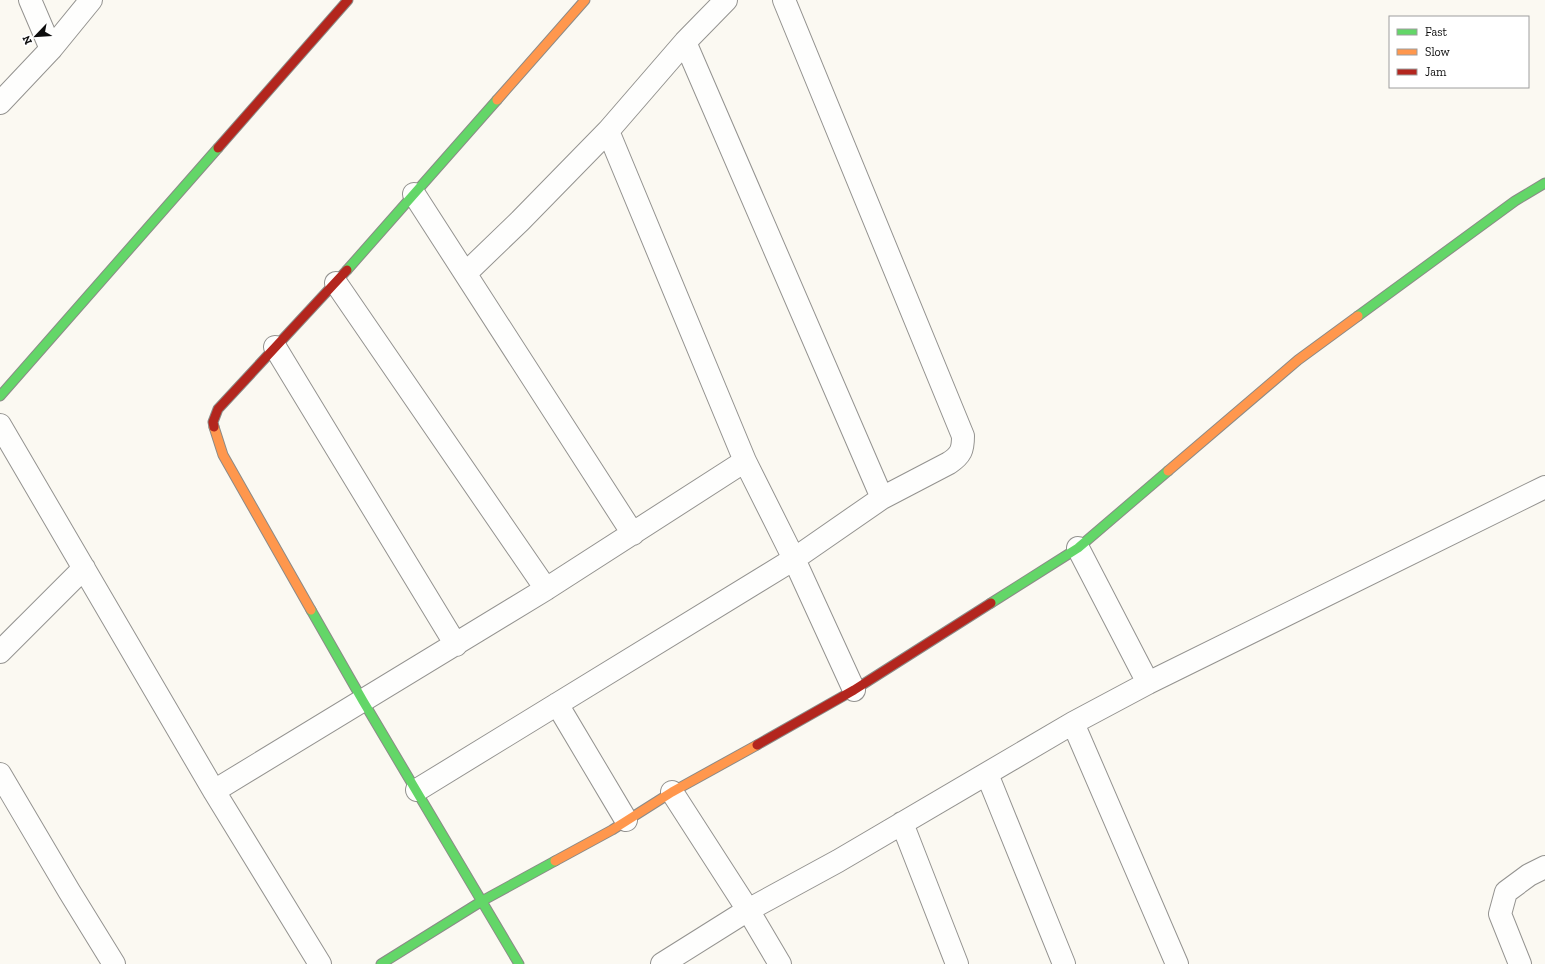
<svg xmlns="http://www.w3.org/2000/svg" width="1545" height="964" font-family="'Zilla Slab',serif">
<rect width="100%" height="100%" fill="#fbf9f2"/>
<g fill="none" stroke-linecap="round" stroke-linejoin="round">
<g stroke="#949390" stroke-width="24">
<path id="street" d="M30 0 51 49
M685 42 882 498
M0 103 51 49 91 0
M608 131 745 461 794 559 854 690
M414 194 633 534
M466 273 520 221 608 131 685 42 726 0
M336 283 546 589
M275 347 456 645
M0 425 214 791 320 964
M1078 548 1148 683
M0 652 84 568
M557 704 626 820
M1073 723 1177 964
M0 774 69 891 114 964
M987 774 1064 964
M417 790 794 559 882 498 949 463C961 455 963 450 963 436L784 0
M214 791 546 589 745 461
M672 792 748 910 780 964
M902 823 957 964
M662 964 748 910 838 861 1073 723 1148 683 1545 487
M1520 964 1500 914 1506 892 1529 875 1545 867"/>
</g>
<g stroke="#8b8a87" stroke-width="11">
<path id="fast" d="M347 270 497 100
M1358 316 1515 201 1545 183
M0 396 218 148
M991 603 1078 548 1168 471
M311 610 363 701 519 964
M381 964 482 901 555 861"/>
</g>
<g stroke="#8b8a87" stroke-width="11">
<path id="slow" d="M497 100 585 0
M214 427 223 455 311 610
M1168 471 1298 360 1358 316
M555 861 612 830 672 792 757 745"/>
</g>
<g stroke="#8b8a87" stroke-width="11">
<path id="jam" d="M218 148 348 0
M214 427 213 422 218 409 347 270
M757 745 854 690 991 603"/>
</g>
<use href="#street" stroke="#fefefd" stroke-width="22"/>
<use href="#fast" stroke="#63d668" stroke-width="9"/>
<use href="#slow" stroke="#ff974d" stroke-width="9"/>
<use href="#jam" stroke="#b3261e" stroke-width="9"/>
</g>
<rect x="1389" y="16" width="140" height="72" fill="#ffffff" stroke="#9e9e9e"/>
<rect x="1397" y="29" width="20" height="6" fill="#63d668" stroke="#9e9e9e"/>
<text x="1425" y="36" font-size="12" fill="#0d0d0d">Fast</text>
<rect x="1397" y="49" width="20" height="6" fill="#ff974d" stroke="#9e9e9e"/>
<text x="1425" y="56" font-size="12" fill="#0d0d0d">Slow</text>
<rect x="1397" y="69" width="20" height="6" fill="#b3261e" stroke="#9e9e9e"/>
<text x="1425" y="76" font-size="12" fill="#0d0d0d">Jam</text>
<g transform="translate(36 36) rotate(245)" stroke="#ffffff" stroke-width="3" paint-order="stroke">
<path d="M0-3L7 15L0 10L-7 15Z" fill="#0d0d0d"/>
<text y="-6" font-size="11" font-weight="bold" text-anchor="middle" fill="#0d0d0d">N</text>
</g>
</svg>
